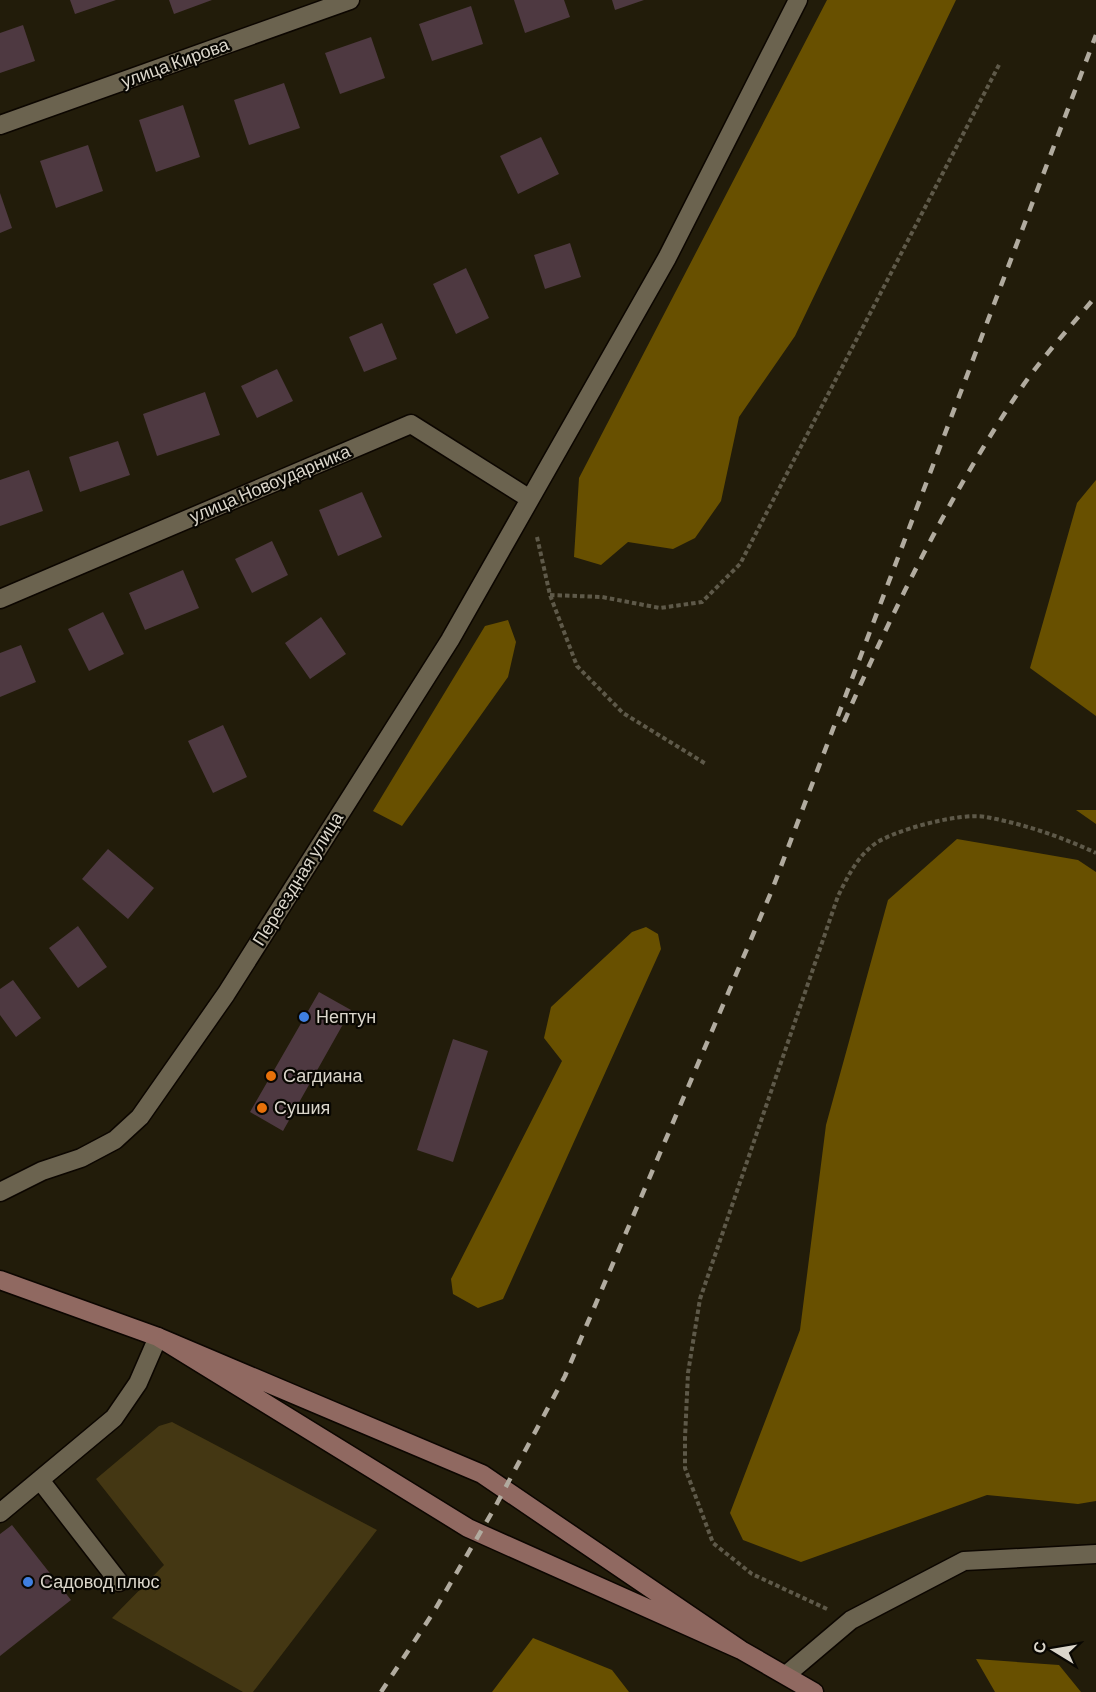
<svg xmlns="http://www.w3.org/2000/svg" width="1096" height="1692" font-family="Barlow,sans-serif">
<rect width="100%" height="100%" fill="#221c0a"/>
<path fill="#443713" d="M172 1422 377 1530 253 1692H243L112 1618 164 1565 96 1479 159 1426Z"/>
<path fill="#685000" d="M827 0H956L795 336 739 417 721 501 695 538 673 549 628 542 601 565 574 557 579 478Z
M1096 480V716L1030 668 1077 503Z
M508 620 516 642 508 677 402 826 373 811 485 626Z
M1076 810H1096V824Z
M957 839 1078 860 1096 872V1501L1078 1504 987 1495 801 1562 743 1540 730 1513 800 1330 826 1125 888 900Z
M646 927 658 934 661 949 503 1299 478 1308 453 1294 451 1279 562 1061 544 1038 551 1007 632 932Z
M533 1638 612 1670 629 1692H492Z
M976 1659 1059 1665 1081 1692H995Z"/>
<path fill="#4e3941" d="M70 0H116L75 14Z
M169 0H212L174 14Z
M514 0H564L570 17 525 33Z
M612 0H644L615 10Z
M471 6 483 44 432 61 419 24Z
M23 25 35 61 0 73V33Z
M371 37 385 78 340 94 325 53Z
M284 83 300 128 249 145 234 100Z
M183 105 200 157 156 172 139 120Z
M541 137 559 174 518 194 500 156Z
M88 145 103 191 56 208 40 161Z
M0 193 12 228 0 233Z
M570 243 581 277 545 289 534 255Z
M466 268 489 318 456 334 433 284Z
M382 323 397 359 364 372 349 337Z
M277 369 293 401 257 418 241 386Z
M205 392 220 435 157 456 143 414Z
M118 441 130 475 80 492 69 457Z
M29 470 43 511 0 526V480Z
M362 492 382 537 338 556 319 510Z
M272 541 288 575 252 593 235 559Z
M183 570 199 608 145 630 129 593Z
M103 612 124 654 89 671 68 629Z
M321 617 346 654 310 679 285 643Z
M21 645 36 682 0 697V653Z
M223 725 247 777 213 793 188 741Z
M108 849 154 888 128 919 82 879Z
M78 926 107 967 78 988 49 948Z
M13 980 41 1018 16 1037 0 1015V989Z
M319 992 351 1010 283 1131 250 1112Z
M453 1039 488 1051 453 1162 417 1150Z
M12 1525 71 1600 0 1656V1534Z"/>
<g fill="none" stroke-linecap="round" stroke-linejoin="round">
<g stroke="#0c0600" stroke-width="21">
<path id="lane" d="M40 1480 119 1582
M0 1513 114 1418 138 1383 158 1337
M786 1675 851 1620 964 1561 1096 1554"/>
</g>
<g stroke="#0c0600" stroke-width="21">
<path id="street" d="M0 125 350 0
M0 599 411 424 530 499
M0 1192 42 1171 81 1158 115 1140 140 1117 226 994 450 640 667 258 798 0"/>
</g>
<g stroke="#0c0600" stroke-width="21">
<path id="secondary" d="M0 1280 158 1337
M741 1650 468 1528 158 1337 482 1474 741 1650 814 1692"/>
</g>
<path stroke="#5e5949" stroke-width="4" stroke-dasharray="4.5 3" stroke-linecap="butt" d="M537 537 550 595 577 666 623 713 706 764
M550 595 602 597 660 608 702 602 740 564 1000 63
M827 1609 752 1574 713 1543 685 1468V1438L688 1373 700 1299 838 896C847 878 856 859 872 846 891 830 962 812 986 817 1024 824 1062 837 1096 853"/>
<use href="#lane" stroke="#6b634f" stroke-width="18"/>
<use href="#street" stroke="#6b634f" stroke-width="18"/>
<use href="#secondary" stroke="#906961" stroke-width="18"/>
<path stroke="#b1ab9f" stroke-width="4.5" stroke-dasharray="10 10" stroke-linecap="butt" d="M844 722C895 605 952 490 1024 384 1046 353 1072 325 1096 296
M381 1692 433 1613 494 1509 565 1376 772 890 1096 35"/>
</g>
<g fill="#3f7fe0" stroke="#090702" stroke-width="2">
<circle cx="304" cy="1017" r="6"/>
<circle cx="28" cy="1582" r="6"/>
</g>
<g fill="#e8710a" stroke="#090702" stroke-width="2">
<circle cx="271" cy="1076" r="6"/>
<circle cx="262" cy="1108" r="6"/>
</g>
<g text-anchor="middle" stroke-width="4.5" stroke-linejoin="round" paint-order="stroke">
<g font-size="18" fill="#dbd6cb" stroke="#090702">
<text transform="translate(175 63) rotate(-20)" y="6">улица Кирова</text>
<text transform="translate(270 484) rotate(-23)" y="6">улица Новоударника</text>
<text transform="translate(298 879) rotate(-58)" y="6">Переездная улица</text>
</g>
<g font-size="18" fill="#dbd6cb" stroke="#090702" text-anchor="start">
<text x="316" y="1023">Нептун</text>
<text x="283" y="1082">Сагдиана</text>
<text x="274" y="1114">Сушия</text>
<text x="40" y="1588">Садовод плюс</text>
</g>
</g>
<g transform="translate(1054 1650) rotate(281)" stroke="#090702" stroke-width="4.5" paint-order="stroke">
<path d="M0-4.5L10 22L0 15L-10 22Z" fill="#dbd6cb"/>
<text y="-9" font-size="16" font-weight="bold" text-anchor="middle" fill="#dbd6cb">С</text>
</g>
</svg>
